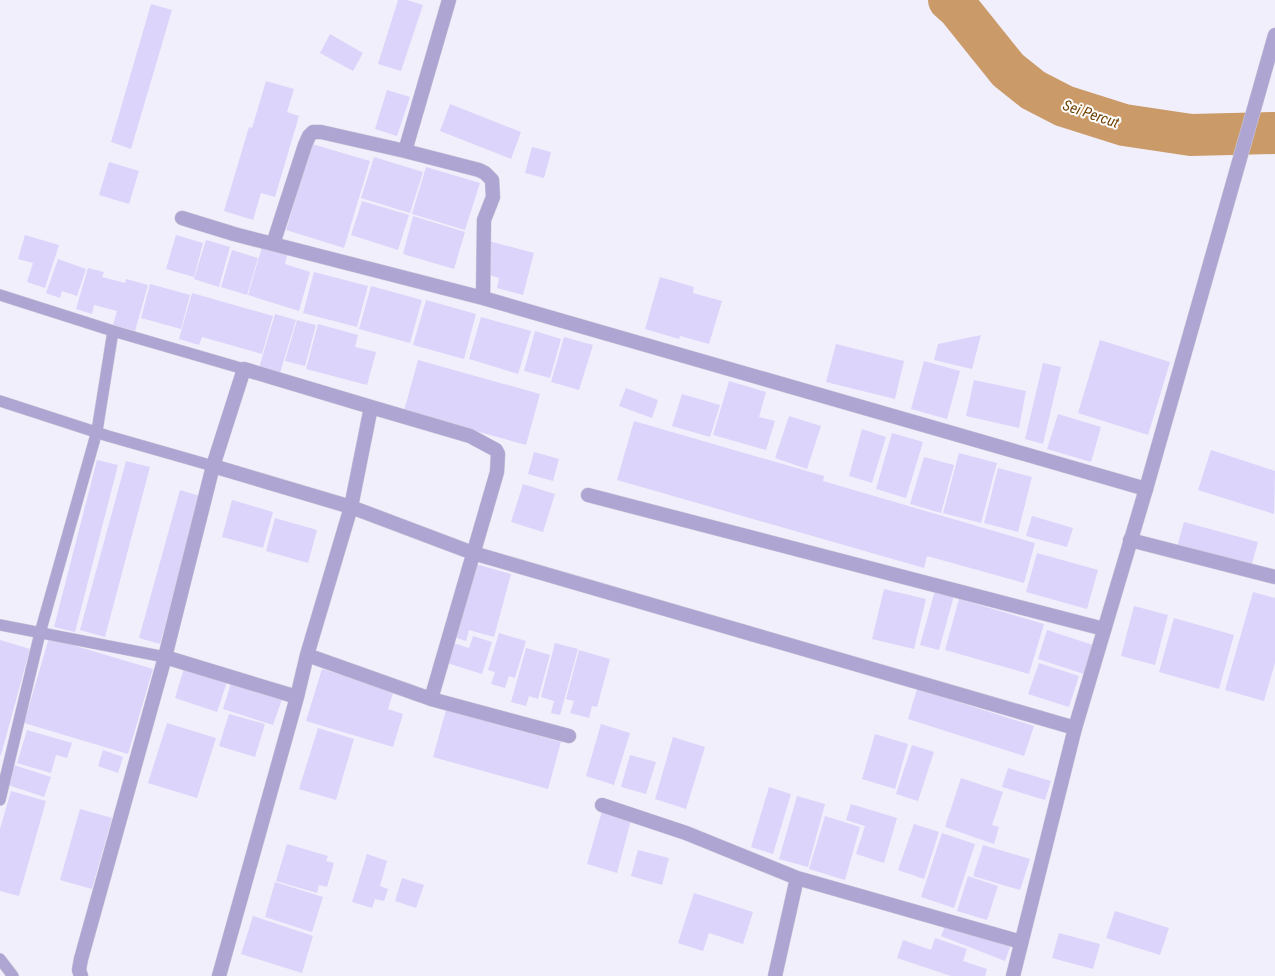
<svg xmlns="http://www.w3.org/2000/svg" width="1275" height="976" font-family="'Roboto Condensed',sans-serif">
<rect width="100%" height="100%" fill="#f1effc"/>
<g fill="none" stroke-linecap="round" stroke-linejoin="round">
<path stroke="#cb9a69" stroke-width="42" d="M949 0 959 9 1008 70 1033 90 1064 106 1124 125 1191 135 1275 133"/>
</g>
<path fill="#dcd4fa" d="M398 0H407L423 5 401 71 378 64Z
M151 4 172 10 131 149 111 142Z
M330 34 363 53 353 71 320 53Z
M266 81 294 89 287 112 299 116 275 197 261 193 253 220 224 211 249 127 252 128Z
M387 90 410 97 397 136 375 129Z
M450 104 521 132 511 159 440 131Z
M312 144 370 161 344 248 286 230Z
M532 147 551 152 544 178 525 173Z
M374 157 423 172 410 213 361 198Z
M109 162 139 171 129 204 99 195Z
M426 167 480 183 465 230 412 214Z
M362 201 409 215 398 250 351 235Z
M413 216 465 232 454 269 403 254Z
M25 235 59 245 45 288 27 282 33 263 18 259Z
M176 235 203 243 194 277 166 269Z
M206 240 230 247 219 287 194 279Z
M485 240 534 253 523 295 497 288 499 278 483 273Z
M262 247 287 255 285 264 310 272 299 311 248 295Z
M232 250 258 258 247 295 221 287Z
M58 259 86 269 77 296 62 291 60 298 46 293Z
M88 268 104 272 102 277 125 283 126 279 148 285 135 331 113 325 117 311 94 305 92 314 76 309Z
M314 272 368 286 357 327 303 313Z
M660 277 694 287 693 293 722 301 709 344 680 336 679 339 645 329Z
M150 284 190 295 181 329 141 318Z
M371 286 422 300 410 343 359 329Z
M192 293 273 316 262 354 202 337 199 345 179 339Z
M426 300 476 314 464 359 413 345Z
M275 314 296 320 280 373 259 368Z
M481 317 531 331 518 374 469 359Z
M297 320 316 325 305 366 285 361Z
M318 324 358 335 355 347 376 352 367 385 306 369Z
M535 331 561 339 550 378 524 371Z
M981 335 972 369 934 360 938 344Z
M564 337 593 345 579 390 551 382Z
M1100 340 1170 362 1148 435 1078 413Z
M836 344 904 361 895 399 826 382Z
M418 360 540 394 526 445 404 411Z
M924 361 960 371 947 419 911 409Z
M1043 363 1061 367 1043 444 1025 439Z
M974 380 1026 391 1019 428 966 416Z
M729 381 766 392 759 417 775 421 766 450 713 435Z
M626 388 658 400 652 418 619 406Z
M682 394 720 405 710 437 672 426Z
M1058 414 1101 427 1091 462 1047 449Z
M789 416 821 426 807 469 775 458Z
M634 421 824 476 823 481 1035 543 1024 583 927 556 924 568 617 480Z
M862 429 886 437 872 483 849 476Z
M892 433 923 442 906 498 876 489Z
M1211 450 1275 471 1274 514 1198 490Z
M534 452 559 459 553 481 528 474Z
M959 453 997 463 981 523 943 513Z
M924 457 954 465 941 513 910 504Z
M97 460 118 465 75 632 54 627Z
M126 461 150 467 105 637 80 630Z
M998 468 1032 477 1018 532 984 523Z
M523 484 555 494 543 532 511 522Z
M180 490 200 496 160 644 139 638Z
M232 500 273 512 263 548 222 537Z
M1032 516 1073 528 1067 547 1026 536Z
M275 518 317 530 308 563 266 551Z
M1184 522 1258 542 1251 567 1177 547Z
M1037 553 1098 570 1087 609 1026 592Z
M472 563 511 574 494 637 469 630 466 641 451 636Z
M936 587 955 592 939 650 920 645Z
M884 589 926 599 914 649 872 639Z
M1253 592 1275 598V663L1264 701 1225 690Z
M959 599 1044 624 1029 674 945 650Z
M1134 606 1168 615 1155 665 1121 656Z
M1174 618 1234 635 1219 689 1159 672Z
M1047 630 1096 646 1087 675 1038 659Z
M499 633 526 641 515 678 509 676 505 688 491 684 495 672 488 670Z
M473 636 492 642 482 674 447 663 453 643 469 648Z
M49 638 153 669 128 754 24 723Z
M0 640 30 649 1 755H0Z
M555 643 578 649 560 715 551 713 554 701 541 697Z
M526 648 550 655 538 699 529 696 526 706 511 702Z
M579 650 610 659 597 707 592 706 589 718 570 713 574 701 566 699Z
M1039 663 1079 676 1069 707 1028 694Z
M184 668 227 682 217 712 175 698Z
M322 669 394 690 388 709 403 714 393 747 306 721Z
M231 683 282 699 273 725 223 709Z
M917 689 1034 726 1024 756 908 719Z
M446 710 561 742 548 789 433 757Z
M229 714 265 724 255 757 219 746Z
M167 723 216 738 197 798 148 783Z
M601 724 630 733 614 785 586 776Z
M318 728 354 739 336 800 299 789Z
M27 730 72 743 67 758 56 755 51 773 17 763Z
M875 734 908 744 895 789 862 779Z
M673 737 705 747 686 809 655 799Z
M912 745 934 752 918 801 896 794Z
M103 750 123 757 118 773 98 766Z
M630 755 656 762 646 794 621 787Z
M14 765 51 777 44 797 8 785Z
M1008 768 1051 781 1045 800 1002 787Z
M961 778 1003 792 992 825 999 827 994 844 945 827Z
M769 787 791 794 773 854 751 847Z
M11 791 46 801 19 896 0 891V829Z
M797 796 825 804 808 867 779 859Z
M851 804 897 818 884 863 856 854 865 826 846 820Z
M80 809 112 818 92 889 60 880Z
M602 811 631 820 617 873 587 864Z
M825 816 860 827 845 880 809 869Z
M914 824 939 832 924 879 898 870Z
M942 833 975 844 954 908 921 897Z
M287 844 328 856 326 861 334 863 327 887 319 885 317 893 276 881Z
M983 845 1030 859 1020 890 973 876Z
M638 850 669 858 662 885 631 876Z
M367 854 387 861 380 886 388 889 384 901 375 899 372 908 352 902Z
M968 876 998 886 987 920 957 911Z
M402 878 424 885 416 908 395 901Z
M275 882 323 897 312 932 265 917Z
M694 893 753 912 743 944 709 933 703 951 678 943Z
M1115 911 1169 928 1160 955 1106 938Z
M253 916 313 936 302 973 241 954Z
M946 923 1010 947 1005 961 941 936Z
M1059 933 1100 944 1093 969 1052 958Z
M935 938 967 949 963 961 987 969 985 976H951L897 958 903 940 931 950Z"/>
<g fill="none" stroke-linecap="round" stroke-linejoin="round">
<g stroke="#cfcdd9" stroke-width="12">
<path id="service" d="M0 295 113 331 244 369
M0 401 108 436 213 466
M0 625 165 657
M0 800 40 633 97 431 113 331
M0 959 13 976"/>
</g>
<g stroke="#cfcdd9" stroke-width="15">
<path id="minor" d="M405 151 449 0
M182 218 234 234 483 298 1146 489
M273 244 305 145 309 136 313 132H321L405 151 479 170 485 173 492 180 493 197 484 220 483 298
M371 407 470 436 496 450 498 454 497 472 431 699
M213 466 351 507 473 553 1075 728
M588 495 1104 629
M1130 540 1275 577
M307 655 431 699 569 736
M165 657 297 697
M602 805 686 833 797 878 1021 942
M81 976 79 970 81 959 165 657 213 466 244 369 371 407 351 507 307 655 297 697 219 976
M775 976 797 878"/>
</g>
<g stroke="#cfcdd9" stroke-width="15">
<path id="tertiary" d="M1013 976 1075 728 1146 489 1275 35"/>
</g>
<use href="#service" stroke="#afa5d3" stroke-width="11"/>
<use href="#minor" stroke="#afa5d3" stroke-width="14"/>
<use href="#tertiary" stroke="#afa5d3" stroke-width="14"/>
</g>
<g text-anchor="middle" stroke-width="4" stroke-linejoin="round" paint-order="stroke">
<g font-size="15" font-style="italic" fill="#714203" stroke="#fefefe">
<text transform="translate(1091 114) rotate(19)" y="5">Sei Percut</text>
</g>
</g>
</svg>
